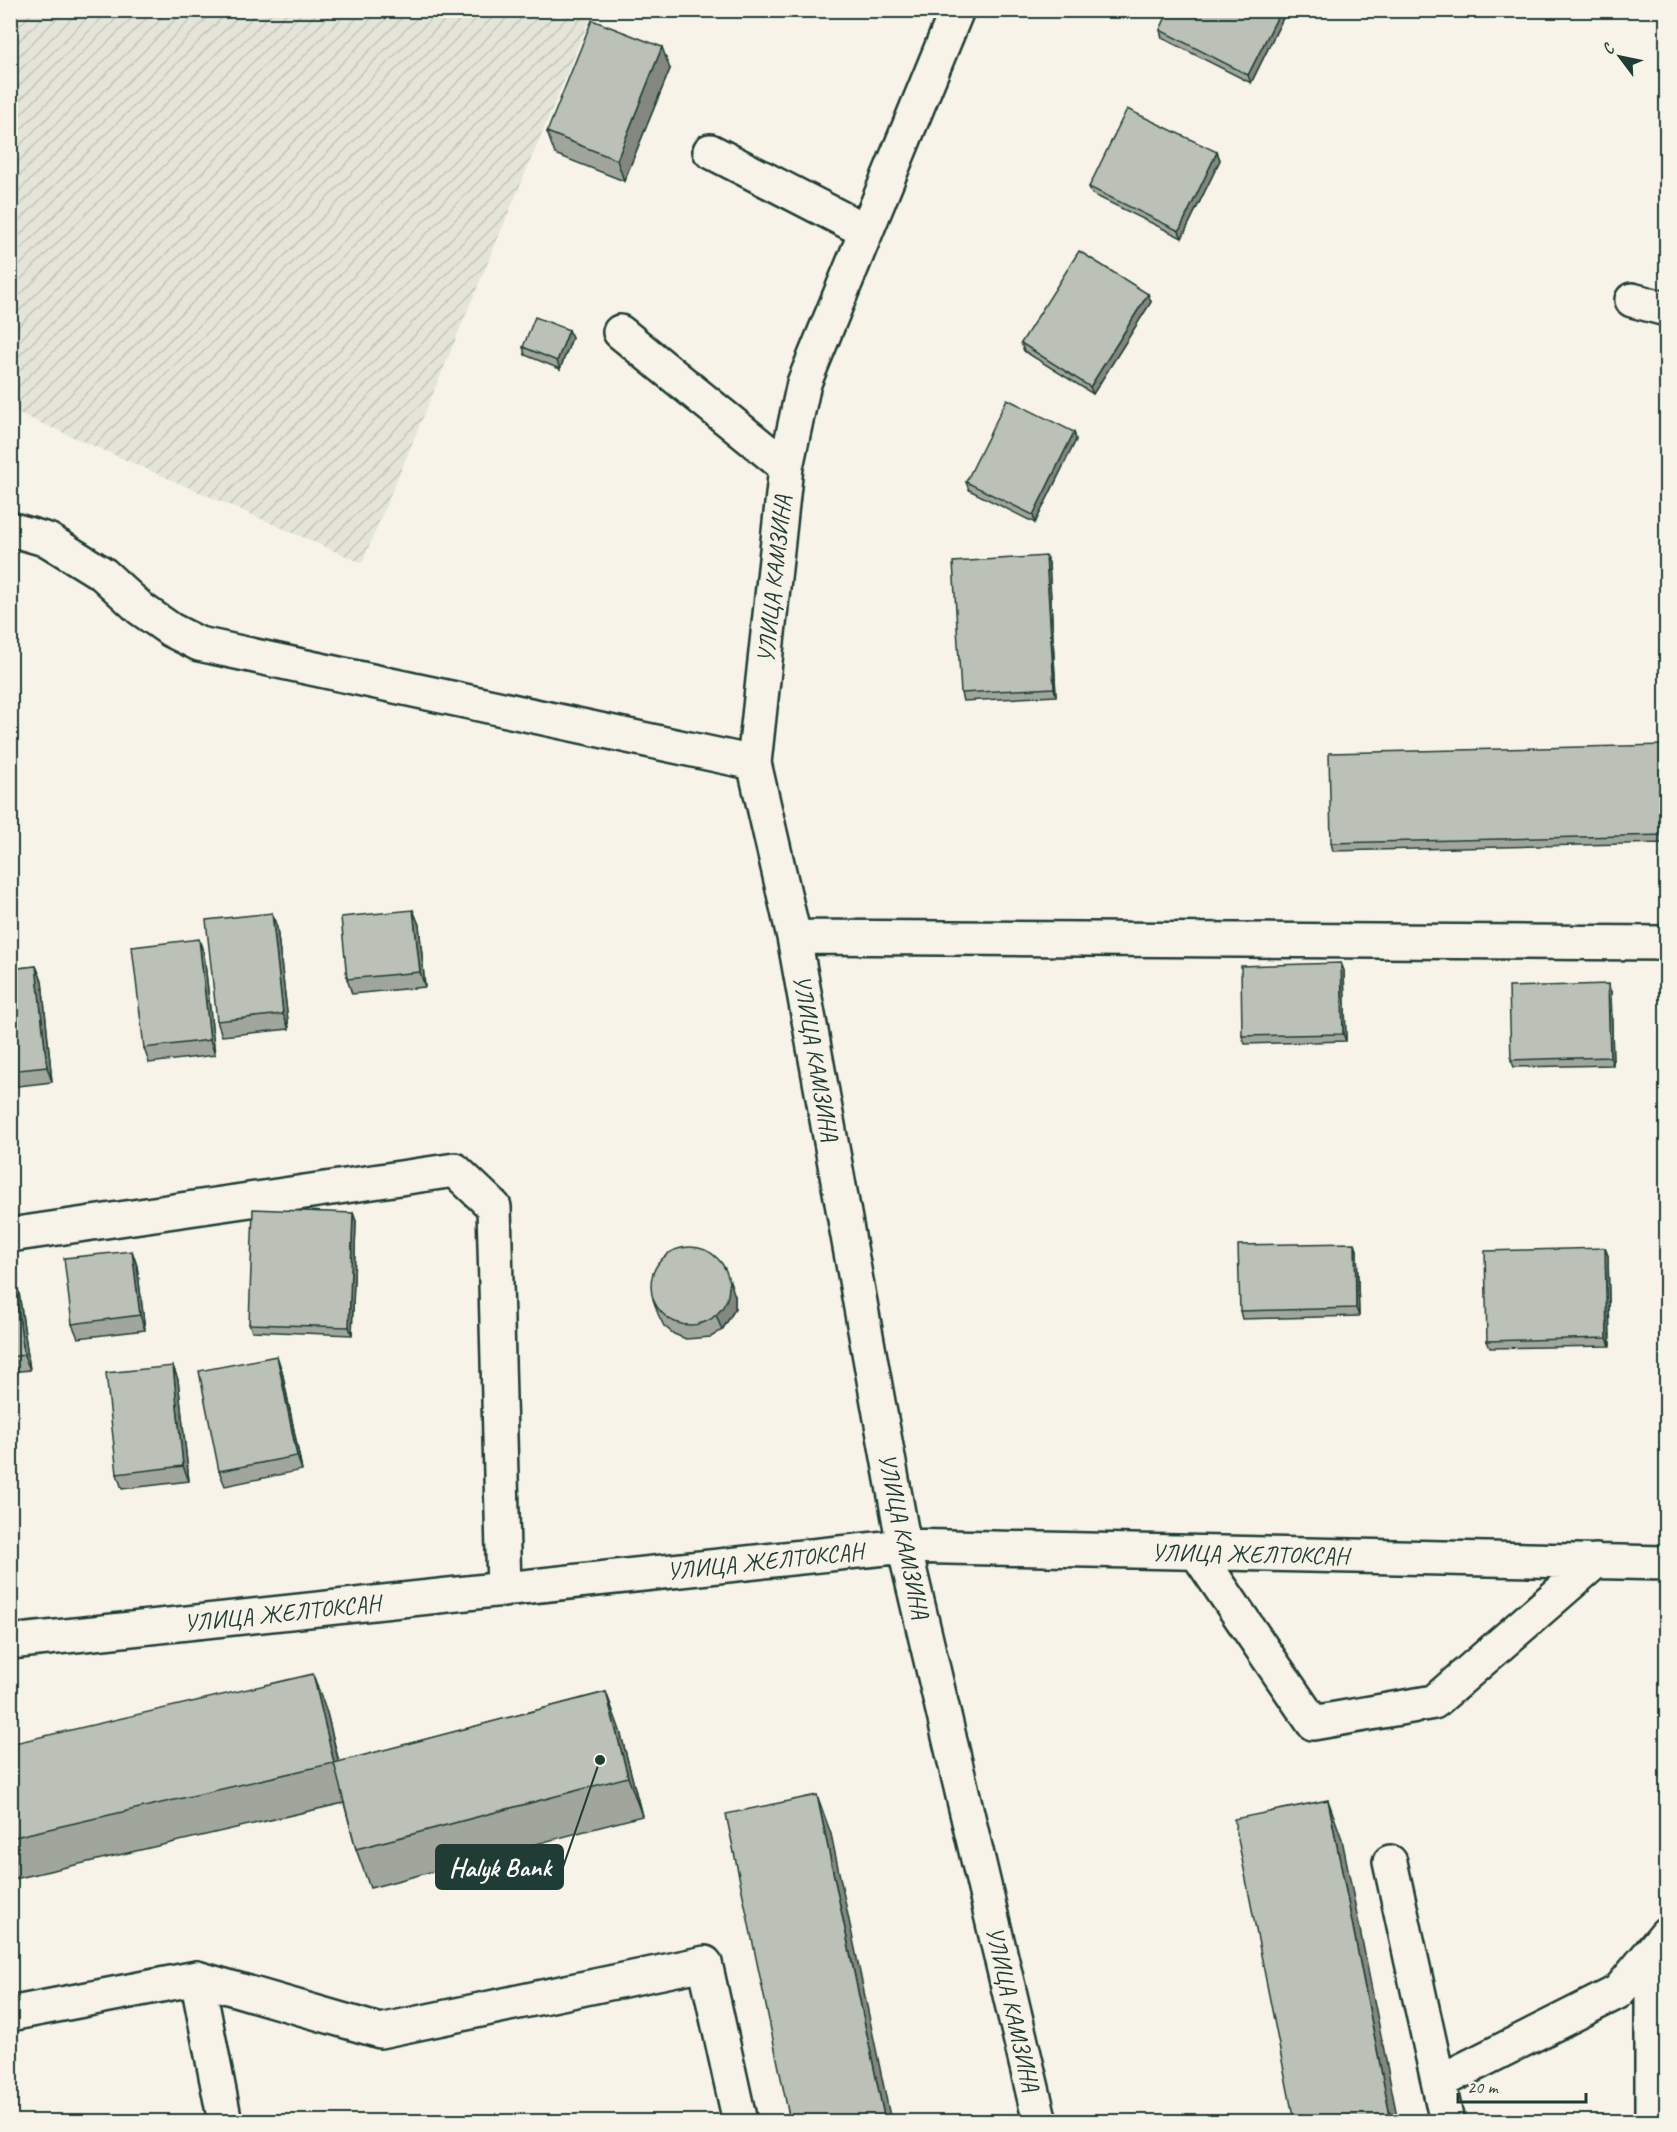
<svg xmlns="http://www.w3.org/2000/svg" width="1677" height="2132" font-family="Caveat,sans-serif">
<defs>
<pattern id="industrial-furrows" width="10" height="10" patternUnits="userSpaceOnUse" patternTransform="scale(1.5)"><rect width="10" height="10" fill="#e5e4d9"/><path d="M-1 1l2-2M0 10L10 0M9 11l2-2" fill="none" stroke="#c4c4bb"/></pattern>
</defs>
<rect width="100%" height="100%" fill="#f7f3e8"/>
<filter id="ink" filterUnits="userSpaceOnUse"><feTurbulence type="fractalNoise" baseFrequency=".0167" numOctaves="2"/><feDisplacementMap in="SourceGraphic" scale="12" xChannelSelector="R" yChannelSelector="G"/><feConvolveMatrix kernelMatrix="1 2 1 2 8 2 1 2 1" color-interpolation-filters="sRGB"/></filter>
<g filter="url(#ink)">
<path fill="url(#industrial-furrows)" d="M11 10 593 11 362 563 11 410Z"/>
<g fill="none" stroke-linecap="round" stroke-linejoin="round">
<g stroke="#1f3d34" stroke-width="38">
<path id="minor" d="M957 10 804 383 786 467 754 763 794 937 904 1546 1040 2122
M710 151 866 231
M1632 300 1666 309
M620 332 786 467
M10 529 48 540 103 574 141 609 171 630 199 644 754 763
M794 937 1666 943
M10 1235 455 1170 494 1207 504 1590
M1197 1553 1313 1723 1434 1702 1596 1561
M10 1642 904 1546 1666 1563
M1390 1862 1447 2122
M197 1978 225 2122
M10 2014 197 1978 380 2031 705 1963 740 2122
M1439 2082 1618 1992 1666 1934
M1652 2122V1951"/>
</g>
<use href="#minor" stroke="#f7f3e8" stroke-width="33"/>
</g>
<path fill="#a1a69d" stroke="#1f3d34" stroke-width="1.5" d="M1287 10 1251 83 1162 38 1160 30Z
M670 69 624 181 555 154 547 132Z
M1217 152 1220 160 1182 238 1092 194 1089 187Z
M1148 294 1151 302 1093 394 1024 351 1021 343Z
M569 330 572 338 560 369 525 355 523 347Z
M1074 432 1076 440 1035 523 969 490 966 482Z
M1046 556 1049 563 1056 696 963 701 961 693Z
M1666 745V843L1333 851 1331 843Z
M413 910 419 925 425 987 352 994 347 979Z
M272 913 277 928 289 1029 222 1036 217 1021Z
M204 954 215 1055 149 1063 144 1048Z
M1341 963 1344 971 1346 1041 1245 1044 1242 1036Z
M36 966 42 981 52 1082 10 1087V969Z
M1611 992 1613 1065 1514 1067 1511 1060Z
M353 1213 356 1221 352 1335 252 1331 249 1324Z
M1605 1248 1608 1256 1610 1346 1490 1348 1487 1341Z
M1357 1250 1359 1316 1242 1319 1240 1311Z
M132 1251 137 1266 145 1330 78 1338 72 1324Z
M10 1278H14L19 1293 30 1370 10 1372Z
M735 1296V1309L722 1330 711 1337 686 1339 674 1334 664 1326 658 1314 653 1299Z
M173 1366 178 1380 189 1481 122 1489 117 1474Z
M282 1371 302 1470 225 1486 219 1471Z
M606 1692 620 1731 642 1816 370 1888 356 1849 344 1803 10 1880V1744L327 1713 339 1762Z"/>
<path fill="#83877f" stroke="#1f3d34" stroke-width="1.5" d="M1281 10H1287L1251 83 1248 75Z
M662 47 670 69 624 181 617 160Z
M1217 152 1220 160 1182 238 1179 231Z
M1148 294 1151 302 1093 394 1090 387Z
M569 330 572 338 560 369 557 361Z
M1074 432 1076 440 1035 523 1033 515Z
M1046 556 1049 563 1056 696 1054 688Z
M413 910 419 925 425 987 420 972Z
M272 913 277 928 289 1029 283 1014Z
M199 939 204 954 215 1055 210 1040Z
M1341 963 1344 971 1346 1041 1343 1034Z
M36 966 42 981 52 1082 47 1067Z
M1608 984 1611 992 1613 1065 1610 1057Z
M353 1213 356 1221 352 1335 349 1327Z
M1355 1243 1357 1250 1359 1316 1356 1308Z
M1605 1248 1608 1256 1610 1346 1607 1338Z
M132 1251 137 1266 145 1330 140 1315Z
M14 1278 19 1293 30 1370 24 1355Z
M730 1281 735 1296V1309L722 1330 716 1315Z
M277 1356 282 1371 302 1470 297 1456Z
M173 1366 178 1380 189 1481 183 1466Z
M313 1674 327 1713 348 1802 334 1763Z
M606 1692 620 1731 642 1816 628 1777Z
M817 1795 831 1834 891 2121H885Z
M1328 1800 1342 1839 1398 2121H1391Z"/>
<path fill="#bbc1b6" stroke="#1f3d34" stroke-width="1.5" d="M1169 10H1281L1248 75 1160 30Z
M592 20 662 47 617 160 547 132Z
M1127 109 1217 152 1179 231 1089 187Z
M1079 251 1148 294 1090 387 1021 343Z
M535 317 569 330 557 361 523 347Z
M1007 399 1074 432 1033 515 966 482Z
M1046 556 1054 688 961 693 953 562Z
M1666 745V835L1331 843 1329 753Z
M413 910 420 972 347 979 341 917Z
M272 913 283 1014 217 1021 206 920Z
M199 939 210 1040 144 1048 132 947Z
M1341 963 1343 1034 1242 1036 1241 966Z
M36 966 47 1067 10 1071V969Z
M1608 984 1610 1057 1511 1060 1509 987Z
M253 1209 353 1213 349 1327 249 1324Z
M1355 1243 1356 1308 1240 1311 1238 1245Z
M651 1286a39 39 0 1 1 78 0a39 39 0 1 1-78 0Z
M1605 1248 1607 1338 1487 1341 1485 1251Z
M132 1251 140 1315 72 1324 64 1258Z
M10 1278H14L24 1355 10 1357Z
M277 1356 297 1456 219 1471 199 1371Z
M173 1366 183 1466 117 1474 106 1373Z
M313 1674 334 1763 10 1838V1744Z
M606 1692 628 1777 356 1849 334 1763Z
M817 1795 885 2121H790L726 1814Z
M1328 1800 1391 2121H1294L1234 1819Z"/>
</g>
<g text-anchor="middle" stroke-width="4.5" stroke-linejoin="round" paint-order="stroke">
<g font-size="24" fill="#1f3d34" stroke="#f7f3e8">
<text transform="translate(774 579) rotate(-84)" y="8">УЛИЦА КАМЗИНА</text>
<text transform="translate(816 1058) rotate(80)" y="8">УЛИЦА КАМЗИНА</text>
<text transform="translate(904 1536) rotate(78)" y="8">УЛИЦА КАМЗИНА</text>
<text transform="translate(1250 1554) rotate(1)" y="8">УЛИЦА ЖЕЛТОКСАН</text>
<text transform="translate(765 1561) rotate(-6)" y="8">УЛИЦА ЖЕЛТОКСАН</text>
<text transform="translate(282 1613) rotate(-6)" y="8">УЛИЦА ЖЕЛТОКСАН</text>
<text transform="translate(1013 2009) rotate(77)" y="8">УЛИЦА КАМЗИНА</text>
</g>
</g>
<path fill="none" stroke="#1f3d34" stroke-width="2" d="M600 1760L563 1867"/>
<circle fill="#1f3d34" stroke="#f7f3e8" stroke-width="2" cx="600" cy="1760" r="6"/>
<rect fill="#1f3d34" stroke="#1f3d34" stroke-width="2" x="436" y="1845" width="127" height="44" rx="6"/>
<g font-size="26" text-anchor="middle" font-weight="bold" fill="#fff">
<text x="500" y="1876">Halyk Bank</text>
</g>
<rect width="1677" height="2132" fill="none" stroke="#f7f3e8" stroke-width="36"/>
<rect x="18" y="18" width="1641" height="2096" fill="none" stroke="#1f3d34" stroke-width="2" filter="url(#ink)"/>
<g transform="translate(1620 57) rotate(302)" stroke="#f7f3e8" stroke-width="4.5" paint-order="stroke">
<path d="M0-4.5L10 22L0 15L-10 22Z" fill="#1f3d34"/>
<text y="-9" font-size="16" font-weight="bold" text-anchor="middle" fill="#1f3d34">С</text>
</g>
<path d="M1458 2093v9h128v-9" fill="none" stroke="#1f3d34" stroke-width="3"/>
<text x="1467" y="2093" font-size="18" fill="#1f3d34" stroke="#f7f3e8" stroke-width="4.5" paint-order="stroke">20 m</text>
</svg>
